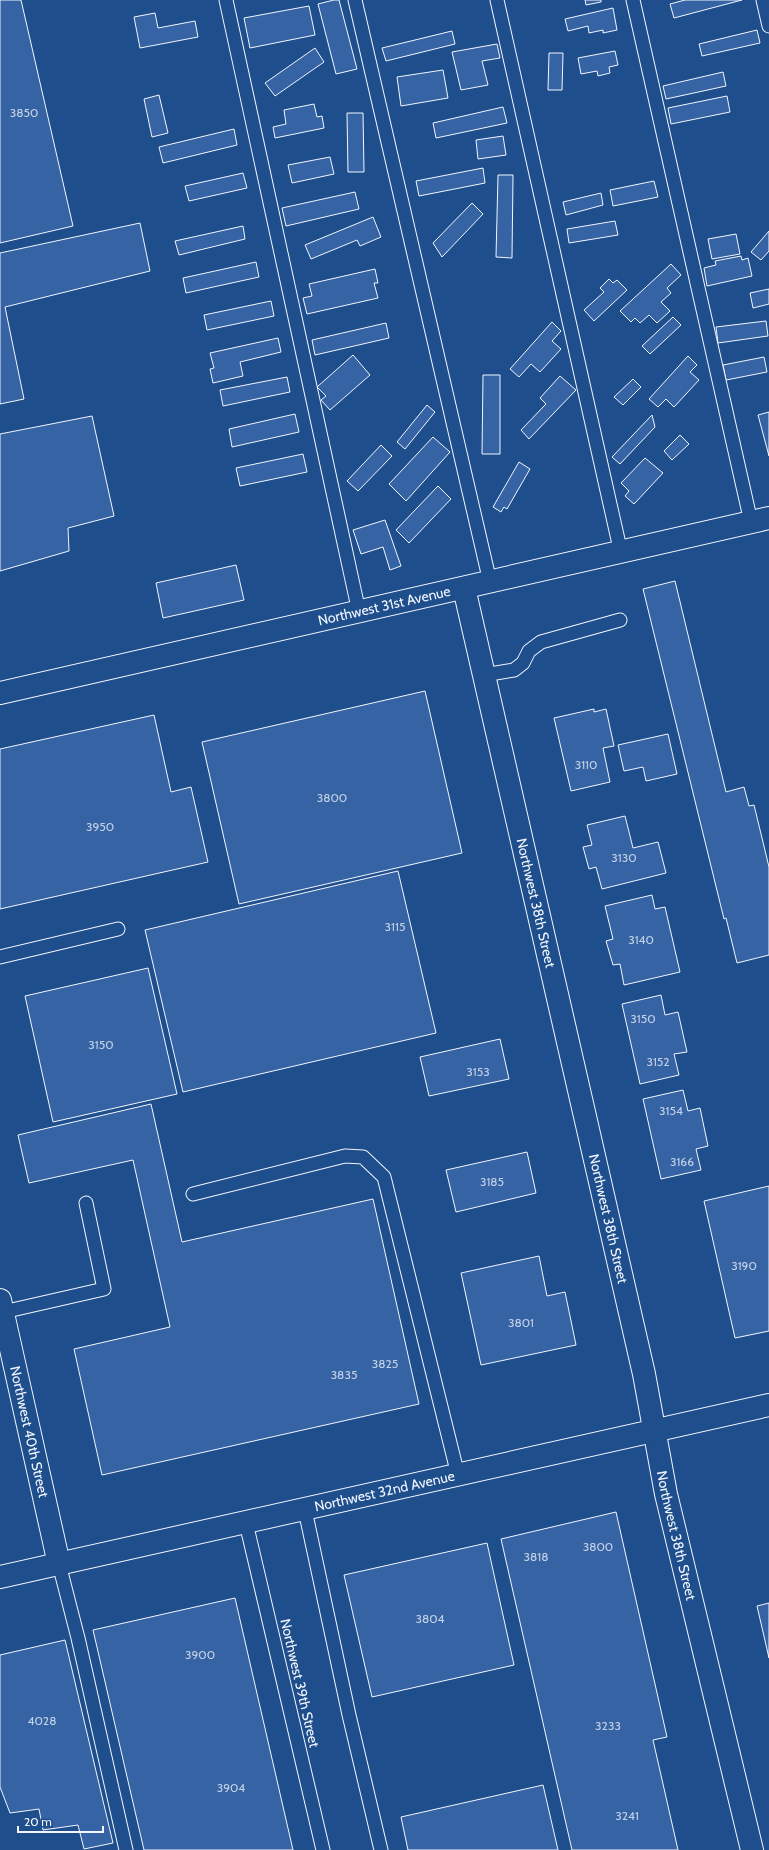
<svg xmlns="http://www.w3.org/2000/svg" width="769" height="1850" font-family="Cabin,sans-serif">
<rect width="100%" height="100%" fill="#1f4e8c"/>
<path fill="#3563a3" stroke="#f2f6ff" d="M0 0H21L73 226 0 243Z
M334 0H339L357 69 336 74 318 4Z
M585 0H601V2L586 5Z
M685 0H742L674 18 670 4Z
M309 6 315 35 250 48 244 18Z
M613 8 617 30 603 33V30L589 33 588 26 568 31 565 19Z
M155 13 158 28 195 21 198 37 140 48 134 17Z
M757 30 760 43 702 56 699 44Z
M452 31 455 44 386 61 382 48Z
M497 44 500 58 482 61 488 85 461 90 452 52Z
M315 48 324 62 275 96 265 83Z
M615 51 618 65 609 67 610 73 598 76 597 71 581 74 578 58Z
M549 53H563L562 90H548Z
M443 70 448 98 401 106 397 77Z
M723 72 726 86 666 99 663 86Z
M159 95 168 133 152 137 144 99Z
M727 96 730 112 671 124 668 108Z
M314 104 317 117 322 116 324 128 275 138 273 127 286 124 284 110Z
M503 107 507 123 436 138 433 123Z
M347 113H363L364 172H348Z
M234 129 237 145 163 163 159 147Z
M503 136 506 155 478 159 476 140Z
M330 157 334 174 292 183 288 165Z
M483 168 485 183 419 196 416 181Z
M243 173 247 188 189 201 185 186Z
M498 175H513L512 258 496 257Z
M654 181 658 197 613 206 610 190Z
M355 192 359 209 286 226 282 208Z
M601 193 603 205 566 215 563 202Z
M472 203 483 214 442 257 433 243Z
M373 217 381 237 360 246 357 240 311 259 305 245Z
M615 221 618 235 569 243 567 229Z
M140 223 150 271 5 307 24 399 0 404V253Z
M243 226 245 239 179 255 175 241Z
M769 231V251L761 260 751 252Z
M736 234 740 254 712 259 708 239Z
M741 256 742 260 748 258 752 276 707 286 704 268 716 265 715 261Z
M256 262 259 277 186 293 183 278Z
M671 264 681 275 667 288 671 293 661 302 670 311 657 323 649 315 640 323 635 318 631 322 620 311Z
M375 269 378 283H374L378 298 307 314 303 298 312 296 309 284Z
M609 279 613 283 617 280 627 290 594 321 584 310 604 292 600 288Z
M769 289V304L753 308 750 293Z
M271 301 274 316 207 330 204 315Z
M673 317 681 325 650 354 642 346Z
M766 321 768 336 718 343 716 327Z
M552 322 561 331 552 341 561 349 540 372 531 364 519 377 510 369Z
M386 323 389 338 315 355 312 340Z
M278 338 281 352 240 362 243 376 213 383 210 369 214 368 210 353Z
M353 355 370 375 330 410 321 400 326 396 317 387Z
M688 356 697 365 690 372 699 380 674 407 666 399 658 407 649 399Z
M764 357 767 372 726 380 723 365Z
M483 375H500V454H482Z
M560 376 576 390 529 439 521 430 546 404 540 398Z
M287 377 290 392 223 406 220 390Z
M633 379 641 387 623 405 614 397Z
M427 405 435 412 405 449 397 442Z
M769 412V456L758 415Z
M295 414 299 432 232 447 229 429Z
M652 415 655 427 620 464 612 457Z
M92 416 114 516 68 528 69 551 0 571V434Z
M680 435 689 444 672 460 664 451Z
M433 437 450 452 406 501 389 484Z
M381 445 392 456 358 491 347 481Z
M303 454 307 472 240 486 236 468Z
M645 458 663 473 634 504 625 496 629 491 621 483Z
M519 462 530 469 507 509 504 507 501 512 493 507Z
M438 486 451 499 409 543 396 530Z
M385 520 401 566 390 570 383 547 361 554 353 530Z
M236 565 244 600 163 618 156 583Z
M675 581 726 792 744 787 749 806 754 805 769 867V955L737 963 726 918 724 919 643 589Z
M425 691 462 853 239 904 202 742Z
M594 709V712L606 709 614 746 603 748 610 782 571 791 554 718Z
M154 715 171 792 191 787 208 862 0 909V749Z
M668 734 677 774 646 781 643 767 624 771 618 745Z
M625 816 633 848 658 842 666 873 602 889 596 867 589 869 583 847 592 845 587 825Z
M398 871 436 1033 183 1092 145 930Z
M652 895 655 909 665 907 680 972 624 985 620 964 613 965 606 941 613 939 605 906Z
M148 968 177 1094 53 1122 25 996Z
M661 995 665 1015 678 1012 687 1052 674 1054 679 1075 640 1084 622 1004Z
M500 1039 509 1079 429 1096 420 1057Z
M683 1090 688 1111 700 1108 708 1146 696 1149 701 1170 661 1179 643 1099Z
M151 1104 182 1242 373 1199 419 1404 102 1475 74 1349 170 1327 133 1160 29 1183 18 1135Z
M527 1152 536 1193 456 1212 446 1170Z
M769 1186V1331L735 1338 704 1201Z
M539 1256 547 1296 565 1292 576 1345 481 1365 461 1273Z
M616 1512 667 1737 653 1740 678 1850H572L501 1539Z
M487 1543 514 1665 372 1697 344 1575Z
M235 1598 293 1850H144L93 1630Z
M769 1603V1658L757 1606Z
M65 1640 113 1843 84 1849 78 1825 43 1830 39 1809 10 1813 0 1787V1655Z
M543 1785 558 1850H408L401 1817Z"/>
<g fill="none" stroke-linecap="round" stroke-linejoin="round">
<g stroke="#f2f6ff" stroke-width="15">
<path id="lane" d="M226 0 359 612
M355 0 490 582
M497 0 621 553
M633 0 751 522
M763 0 769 26
M484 675 514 670 523 663 529 651 541 642 620 620
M0 957 118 929
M193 1194 345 1156 363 1157 384 1177 458 1475
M3 1312 104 1289 86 1203
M305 1510 349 1715 381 1850
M246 1523 323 1850
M59 1564 78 1638 126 1850"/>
</g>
<g stroke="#f2f6ff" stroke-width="24">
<g id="street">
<path id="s1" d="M464 588 644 1374 666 1494 752 1850"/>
<path id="s2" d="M0 693 769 518"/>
<path id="s3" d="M0 1300 59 1564"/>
</g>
</g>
<g stroke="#f2f6ff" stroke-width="24">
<g id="secondary">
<path id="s4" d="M0 1577 769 1405"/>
</g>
</g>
<use href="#lane" stroke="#1f4e8c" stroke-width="13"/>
<use href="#street" stroke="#1f4e8c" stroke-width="22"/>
<use href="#secondary" stroke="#1f4e8c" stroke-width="22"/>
</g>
<g text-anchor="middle" stroke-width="3" stroke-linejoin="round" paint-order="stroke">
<g font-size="12" fill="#c3d1e8">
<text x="24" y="117">3850</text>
<text x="586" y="769">3110</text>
<text x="332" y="802">3800</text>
<text x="100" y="831">3950</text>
<text x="624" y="862">3130</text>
<text x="395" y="931">3115</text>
<text x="641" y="944">3140</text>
<text x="643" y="1023">3150</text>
<text x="101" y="1049">3150</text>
<text x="658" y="1066">3152</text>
<text x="478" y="1076">3153</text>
<text x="671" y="1115">3154</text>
<text x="682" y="1166">3166</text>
<text x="492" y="1186">3185</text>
<text x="744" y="1270">3190</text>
<text x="521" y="1327">3801</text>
<text x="385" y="1368">3825</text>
<text x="344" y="1379">3835</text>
<text x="598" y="1551">3800</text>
<text x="536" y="1561">3818</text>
<text x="430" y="1623">3804</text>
<text x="200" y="1659">3900</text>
<text x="42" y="1725">4028</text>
<text x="608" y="1730">3233</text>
<text x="231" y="1792">3904</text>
<text x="627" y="1820">3241</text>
</g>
<g font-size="14" fill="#f2f6ff" stroke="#1f4e8c">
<text dy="5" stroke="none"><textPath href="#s2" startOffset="394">Northwest 31st Avenue</textPath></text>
<text dy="5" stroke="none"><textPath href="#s1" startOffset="323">Northwest 38th Street</textPath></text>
<text dy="5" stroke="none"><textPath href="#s1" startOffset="647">Northwest 38th Street</textPath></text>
<text dy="5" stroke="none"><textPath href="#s3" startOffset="135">Northwest 40th Street</textPath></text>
<text dy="5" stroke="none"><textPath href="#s4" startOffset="394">Northwest 32nd Avenue</textPath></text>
<text dy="5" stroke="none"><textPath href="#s1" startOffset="971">Northwest 38th Street</textPath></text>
<text transform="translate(300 1683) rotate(77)" y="5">Northwest 39th Street</text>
</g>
</g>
<path d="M18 1826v6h85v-6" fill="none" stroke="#f2f6ff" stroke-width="2"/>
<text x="24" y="1826" font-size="12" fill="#f2f6ff" stroke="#1f4e8c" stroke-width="3" paint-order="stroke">20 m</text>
</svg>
